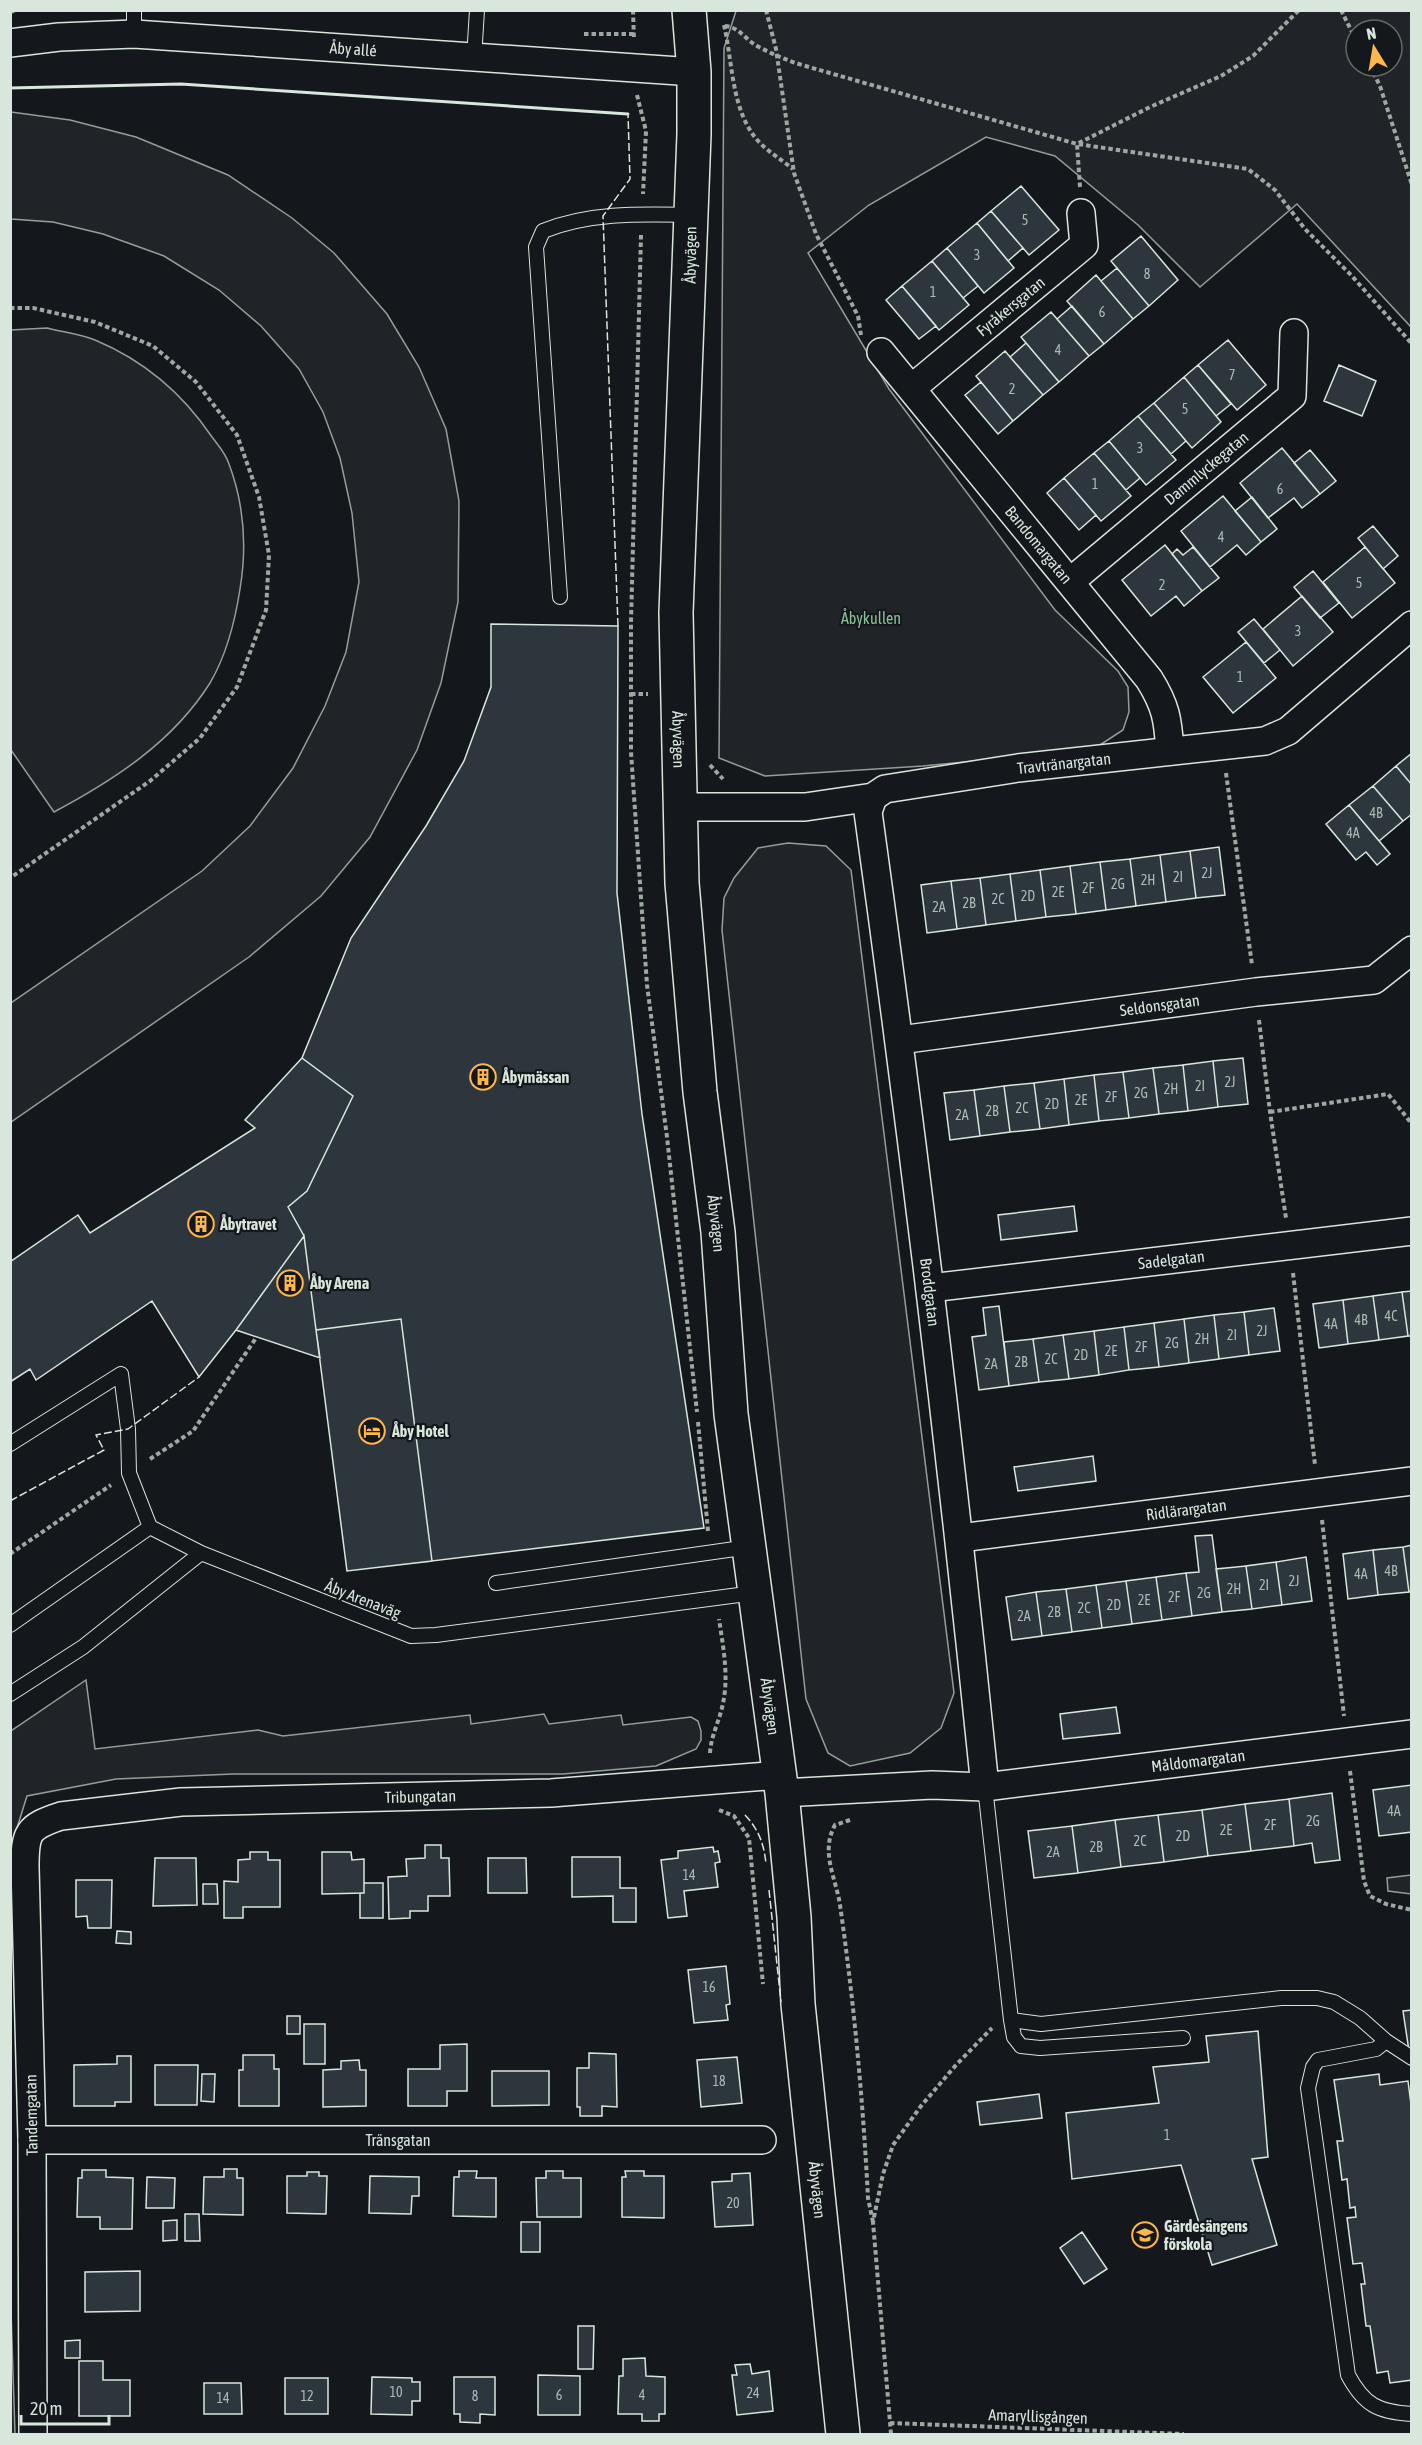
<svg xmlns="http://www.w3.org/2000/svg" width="1422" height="2445" font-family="'Asap Condensed',sans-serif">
<rect width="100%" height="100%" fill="#14181c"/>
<path fill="#202428" stroke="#939e99" stroke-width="1.5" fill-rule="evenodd" d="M736 11H1411V327L1297 204 1200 287 1138 225 1055 156 986 137 869 205 808 253 889 389 1055 610 1118 671 1128 687 1129 712 1123 730 1100 745 1056 753 923 766 765 776 719 758 724 48ZM1356 30H1392V66H1356Z
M11 112 70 120 136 137 228 175 292 218 334 253 387 314 419 367 446 429 459 501 458 602 441 683 417 750 370 837 321 896 249 957 11 1122V1003L202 871 250 826 293 768 325 706 346 652 359 582 352 513 340 458 323 412 299 369 261 326 219 290 164 256 103 234 53 222 11 219Z
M47 328C62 332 80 334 95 340 143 360 183 394 212 437 218 445 226 454 229 464 244 504 247 547 240 589 235 622 227 654 210 683 173 742 114 780 54 812L11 750V330Z
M788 843 826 846 851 870 954 1693 941 1728 910 1753 850 1766 828 1753 806 1699 722 930 724 898 734 878 758 848Z
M86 1680 95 1749 258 1730 283 1736 470 1715 471 1724 544 1714 549 1724 621 1715 623 1725 691 1717 698 1721 701 1731V1740L696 1749 656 1766 563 1774H233L116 1779 27 1796 11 1847V1731Z
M1411 1875V1894L1388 1891 1387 1878Z
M10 2280 15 2434H10Z"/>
<path fill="#2c363c" stroke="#d8e6dc" stroke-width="1.5" d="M1021 186 1059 230 1029 255 991 211Z
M991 211 1023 248 1008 261 977 223Z
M977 223 1014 268 984 293 947 248Z
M1141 236 1178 280 1149 306 1111 261Z
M947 248 978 286 963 298 932 261Z
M932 261 969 305 939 330 902 286Z
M1117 268 1149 306 1133 319 1101 281Z
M1096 275 1133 319 1104 344 1067 301Z
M902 286 936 326 919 339 886 300Z
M1072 306 1104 344 1089 356 1057 319Z
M1051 312 1089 356 1059 382 1021 337Z
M1228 340 1266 385 1237 410 1198 365Z
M1026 343 1059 382 1043 395 1010 357Z
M1005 351 1043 395 1013 421 976 376Z
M1198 365 1231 404 1216 416 1184 377Z
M1339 365 1376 381 1362 416 1324 401Z
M1184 377 1221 422 1192 448 1154 403Z
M981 382 1013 421 998 434 965 395Z
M1154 403 1186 441 1171 454 1138 416Z
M1138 416 1176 460 1146 485 1109 441Z
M1109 441 1140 478 1126 490 1094 453Z
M1282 448 1320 494 1302 508 1294 498 1268 518 1240 483Z
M1310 450 1336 481 1320 494 1294 463Z
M1094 453 1131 496 1101 521 1064 478Z
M1064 478 1096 515 1079 530 1047 493Z
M1223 496 1261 542 1246 555 1237 545 1210 567 1181 531Z
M1252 497 1277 529 1261 542 1235 511Z
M1373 526 1398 556 1383 569 1358 538Z
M1165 545 1202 591 1184 606 1176 596 1151 616 1122 580Z
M1193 547 1219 578 1202 591 1172 554 1177 549 1183 555Z
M1365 547 1395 583 1352 618 1323 582Z
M1313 571 1339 603 1320 618 1294 587Z
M1302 596 1333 632 1293 666 1263 629Z
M1254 619 1280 650 1264 663 1238 632Z
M491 624 618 626 617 893 642 1114 704 1528 432 1561 401 1319 316 1330 304 1236 288 1207 307 1191 353 1096 302 1058 351 938 426 826 464 761 491 687Z
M1246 642 1276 678 1233 713 1203 677Z
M1412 753V785L1396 766Z
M1396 766 1412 785V814L1403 821 1373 786Z
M1373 786 1403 821 1379 841 1349 805Z
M1349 805 1390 854 1377 865 1366 852 1356 860 1326 824Z
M1219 847 1225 895 1196 898 1190 851Z
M1190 851 1196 898 1166 902 1160 855Z
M1160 855 1166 902 1136 906 1130 859Z
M1130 859 1136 906 1106 910 1100 862Z
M1100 862 1106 910 1076 914 1070 866Z
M1070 866 1076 914 1046 917 1040 870Z
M1040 870 1046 917 1016 921 1010 874Z
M1010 874 1016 921 986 925 980 878Z
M980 878 986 925 957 929 951 881Z
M951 881 957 929 927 933 921 885Z
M302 1058 353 1096 307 1191 288 1207 304 1236 236 1330 199 1377 152 1301 36 1380 30 1369 10 1382V1262L78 1215 90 1233 255 1128 245 1120Z
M1243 1058 1248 1104 1218 1107 1213 1061Z
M1213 1061 1218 1107 1188 1111 1183 1065Z
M1183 1065 1188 1111 1159 1114 1153 1068Z
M1153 1068 1159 1114 1129 1118 1123 1072Z
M1123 1072 1129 1118 1099 1121 1094 1075Z
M1094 1075 1099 1121 1069 1125 1064 1079Z
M1064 1079 1069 1125 1040 1129 1034 1083Z
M1034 1083 1040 1129 1010 1132 1004 1086Z
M1004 1086 1010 1132 980 1136 974 1090Z
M974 1090 980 1136 950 1140 944 1093Z
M1074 1206 1077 1231 1001 1240 998 1215Z
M304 1236 316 1330 320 1358 236 1330Z
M1412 1291V1336H1408L1402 1292Z
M1402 1292 1408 1336 1379 1340 1373 1296Z
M1373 1296 1379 1340 1348 1344 1343 1300Z
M1343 1300 1348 1344 1319 1348 1313 1304Z
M999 1306 1009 1386 979 1390 972 1337 986 1335 983 1308Z
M1274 1308 1280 1351 1249 1355 1244 1312Z
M1244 1312 1249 1355 1219 1359 1214 1315Z
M1214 1315 1219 1359 1189 1363 1184 1319Z
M401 1319 432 1561 347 1571 316 1330Z
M1184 1319 1189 1363 1159 1367 1154 1323Z
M1154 1323 1159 1367 1129 1370 1124 1327Z
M1124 1327 1129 1370 1099 1375 1094 1331Z
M1094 1331 1099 1375 1069 1379 1063 1335Z
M1063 1335 1069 1379 1039 1382 1033 1339Z
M1033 1339 1039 1382 1009 1386 1004 1342Z
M1093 1456 1096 1481 1018 1491 1014 1467Z
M1212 1535 1222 1612 1192 1616 1186 1573 1199 1572 1195 1536Z
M1412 1545V1591L1409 1592 1403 1547Z
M1403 1547 1409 1592 1378 1595 1373 1550Z
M1373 1550 1378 1595 1348 1599 1343 1554Z
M1306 1557 1312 1601 1282 1605 1276 1562Z
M1276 1562 1282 1605 1252 1609 1246 1566Z
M1246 1566 1252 1609 1222 1612 1216 1569Z
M1186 1573 1192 1616 1162 1620 1156 1577Z
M1156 1577 1162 1620 1132 1624 1126 1581Z
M1126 1581 1132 1624 1102 1628 1096 1585Z
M1096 1585 1102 1628 1072 1632 1066 1589Z
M1066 1589 1072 1632 1042 1636 1036 1592Z
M1036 1592 1042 1636 1012 1640 1006 1597Z
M1116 1707 1120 1733 1063 1739 1060 1714Z
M1412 1785V1832L1379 1836 1373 1790Z
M1332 1793 1340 1860 1315 1863 1312 1843 1294 1846 1289 1799Z
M1289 1799 1294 1846 1251 1851 1245 1804Z
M1245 1804 1251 1851 1208 1856 1202 1810Z
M1202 1810 1208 1856 1164 1862 1158 1815Z
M1158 1815 1164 1862 1121 1867 1115 1820Z
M1115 1820 1121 1867 1078 1873 1072 1826Z
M1072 1826 1078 1873 1034 1878 1028 1831Z
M425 1845H441V1858H449L450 1896H428V1911H410V1918L389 1919 388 1877 407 1876 406 1859 425 1858Z
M713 1847 714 1852 718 1851 720 1862 715 1863 718 1887 684 1891 687 1916 668 1918 661 1860 678 1858V1851Z
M250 1852H268V1860H280V1907H243V1918H224V1881L238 1882V1860L250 1859Z
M322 1852H351L352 1860 364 1859V1893L322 1894Z
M572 1857H620V1888H636V1922H613V1896L572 1897Z
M155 1858H196L197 1905 153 1906Z
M488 1858H526L527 1893H488Z
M76 1880H112L111 1928H88L87 1916 76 1917Z
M364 1883H383V1918H360V1893H364Z
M203 1884H217L218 1904H203Z
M117 1931 131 1932V1944L116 1943Z
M726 1966 730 2004 726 2005 728 2020 694 2023 688 1970Z
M1412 2010V2050L1409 2051 1403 2011Z
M287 2016H300V2034H287Z
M304 2024H325V2064H304Z
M1258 2031 1268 2157 1252 2159 1277 2245 1212 2265 1181 2165 1072 2179 1066 2113 1159 2103 1153 2067 1209 2062 1206 2036Z
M467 2044V2091H447V2106H408V2069H440V2045Z
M589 2053 616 2054 617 2107 602 2106V2116H580V2107H577V2068H589Z
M243 2055H274V2069H279V2106H239V2070H243Z
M117 2056H131V2102H115V2106H74V2065L117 2064Z
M737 2057 742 2103 701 2107 697 2060Z
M359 2060 360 2070H366V2106L323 2107V2070L341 2069V2061Z
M155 2065H198L197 2105H155Z
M492 2071H549V2105L492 2106Z
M202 2074H215L214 2102 201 2101Z
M1379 2074 1380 2085 1408 2081 1412 2112V2380L1390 2383 1388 2371 1377 2373 1370 2326H1366L1361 2284H1365L1362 2263 1353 2264 1347 2218 1356 2217 1355 2207 1350 2208 1347 2179 1342 2180 1337 2141H1343L1334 2080Z
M1039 2094 1042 2118 980 2125 977 2102Z
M224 2169H237V2178H243V2215L203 2214 204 2177H224Z
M82 2170H106V2177L133 2178 132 2229H100V2217H77L78 2178H82Z
M459 2171H477L476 2178H496V2217L453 2216 454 2177H459Z
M546 2171H563V2178H581V2217H537L536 2178H546Z
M625 2171H644V2176H664V2218L622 2217V2177H626Z
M307 2172H319V2176H327L326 2214 287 2213V2176H307Z
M750 2173 753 2225 715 2227 712 2182 732 2181V2174Z
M370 2176 419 2177V2196H412L411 2214 369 2213Z
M147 2177 175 2178 174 2208H146Z
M185 2214H199L200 2241H185Z
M177 2220V2240L163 2241V2221Z
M521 2222H540V2252H521Z
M1082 2232 1107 2269 1084 2284 1060 2248Z
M140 2271V2311L85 2312V2272Z
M578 2326H594L593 2369H578Z
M80 2340V2358H65V2341Z
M645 2358 646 2376 665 2377V2414H659V2421H642V2414H618L619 2376H623V2359Z
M79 2361H103V2380H130V2416H79Z
M750 2364 752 2374 769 2371 773 2411 737 2415 732 2375H737L735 2365Z
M538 2375 580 2376V2415H538Z
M372 2377 412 2378V2382H420V2401H412V2415L371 2414Z
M454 2377H495V2415L480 2414V2423L460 2422V2414H454Z
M285 2378H328V2414H285Z
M204 2383H241L242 2414H204Z"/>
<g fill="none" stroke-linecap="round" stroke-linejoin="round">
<g stroke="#d8e6dc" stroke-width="16">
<path id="lane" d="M134 34V10
M474 58 477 10
M560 597 536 247 543 231C590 212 641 214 691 215
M10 1444 121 1374 128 1429 129 1473 150 1527
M496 1583 749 1547
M10 1625 150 1527 201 1553
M10 1694 83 1647 201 1553 411 1636 436 1635 754 1593
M985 1787 1011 2020 1014 2037 1021 2046 1040 2048 1183 2038
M1011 2020 1041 2024 1281 1998H1317L1334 2002 1360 2018 1386 2041 1412 2058
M1386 2041 1376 2049 1318 2060 1313 2067 1308 2088 1348 2375C1364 2405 1378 2412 1412 2414"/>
</g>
<g stroke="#d8e6dc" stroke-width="30">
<g id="street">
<path id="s1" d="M10 43 59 37 134 34 694 72"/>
<path id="s2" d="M881 352 1149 679C1166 706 1168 720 1170 751"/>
<path id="s3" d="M912 388 1084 245 1081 213"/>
<path id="s4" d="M1071 581 1292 396 1294 333"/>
<path id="s5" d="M873 797 868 812C913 1137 952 1461 985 1787"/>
<path id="s6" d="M679 807H805L873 797 885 789 1018 768 1265 741 1288 731 1412 625"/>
<path id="s7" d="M900 1040 1256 992 1374 980 1412 950"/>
<path id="s8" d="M930 1288 1412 1231"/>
<path id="s9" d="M960 1538 1412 1481"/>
<path id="s10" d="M782 1793 932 1785 985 1787 1412 1734"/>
<path id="s11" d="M32 2140H762"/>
<path id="s12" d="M33 2434 32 2140 25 1867C25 1833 27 1827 61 1816L181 1802 551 1793 780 1775"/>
</g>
</g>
<g stroke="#d8e6dc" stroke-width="36">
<g id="secondary">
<path id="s13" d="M689 10 694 72V134L676 613 682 883 700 1092 718 1232 731 1414 782 1793 794 1917 798 2004 843 2434"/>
</g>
</g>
<path stroke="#9da8a2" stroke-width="4" stroke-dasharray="4.5 3" stroke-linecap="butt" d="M633 10 634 40
M766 10 776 49 794 173 816 234 858 316 861 335
M1341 10 1356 40
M10 12 18 10
M724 25C733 63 731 113 760 143 770 153 782 160 793 169
M725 26C739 27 746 40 757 46 772 54 786 60 802 65L1077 144 1248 169 1275 190 1305 229 1351 275 1412 344
M584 34H634
M1370 66 1380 86 1412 185
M637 95 646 131 643 194
M1080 187 1077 144 1150 107 1221 76 1253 56 1299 10
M641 235 631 622V752L647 985 667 1137 697 1412
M10 308H33L95 322 153 346 196 382 237 435 259 497 269 555 266 610 237 687 200 738 150 781 10 878
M631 694H648
M710 765 723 779
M1226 773 1252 965
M1259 1020 1270 1112 1286 1218
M1270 1112 1388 1094 1412 1124
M1293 1273 1315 1465
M698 1422 708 1531
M150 1459 193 1431 256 1338
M1322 1520 1344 1716
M10 1554 111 1485
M710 1753C711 1735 720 1720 723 1703 729 1676 723 1646 719 1619
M1350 1771 1364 1881 1370 1896 1386 1904 1412 1910
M719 1810 734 1816 749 1838 763 1984
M850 1820 835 1825C820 1852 836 1878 840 1905 854 2002 863 2101 868 2198L873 2222
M890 2423 1184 2434
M891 2434 873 2222 883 2174 893 2145 921 2106 956 2065 992 2028"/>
<use href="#lane" stroke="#14181c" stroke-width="14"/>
<use href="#street" stroke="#14181c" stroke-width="27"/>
<use href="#secondary" stroke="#14181c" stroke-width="33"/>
<path stroke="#d8e6dc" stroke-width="1.5" stroke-dasharray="8 3" stroke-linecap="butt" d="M618 626 603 216 630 179 628 114
M10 1501 104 1450 96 1435 128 1429 199 1377
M745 1815C759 1830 764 1844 766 1864
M769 1890 781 2002"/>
<path stroke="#d8e6dc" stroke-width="3" d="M10 88 181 84 628 114"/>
</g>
<defs>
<g id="building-ring" transform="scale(1.35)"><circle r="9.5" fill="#14181c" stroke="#ffb74d" stroke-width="1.5"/><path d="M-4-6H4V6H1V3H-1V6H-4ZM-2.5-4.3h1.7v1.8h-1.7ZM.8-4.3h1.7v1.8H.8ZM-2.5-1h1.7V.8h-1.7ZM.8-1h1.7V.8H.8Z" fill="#ffb74d"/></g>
<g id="hotel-ring" transform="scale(1.35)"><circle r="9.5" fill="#14181c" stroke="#ffb74d" stroke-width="1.5"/><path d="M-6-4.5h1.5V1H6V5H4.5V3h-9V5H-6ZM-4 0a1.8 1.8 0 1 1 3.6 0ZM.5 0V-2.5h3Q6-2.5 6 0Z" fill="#ffb74d"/></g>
<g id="school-ring" transform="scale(1.35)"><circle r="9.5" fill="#14181c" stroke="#ffb74d" stroke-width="1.5"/><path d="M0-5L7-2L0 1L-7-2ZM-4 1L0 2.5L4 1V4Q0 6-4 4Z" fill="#ffb74d"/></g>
</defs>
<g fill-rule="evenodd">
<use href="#building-ring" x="483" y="1077"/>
<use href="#building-ring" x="201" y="1224"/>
<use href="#building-ring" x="290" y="1283"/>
<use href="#hotel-ring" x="372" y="1431"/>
<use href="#school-ring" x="1145" y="2235"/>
</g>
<g text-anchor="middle" stroke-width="4.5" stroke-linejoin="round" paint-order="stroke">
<g font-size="14" fill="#adbab4">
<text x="1025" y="225">5</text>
<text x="977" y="260">3</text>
<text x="1147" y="279">8</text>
<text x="933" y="297">1</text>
<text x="1102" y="317">6</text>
<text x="1058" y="355">4</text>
<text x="1232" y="380">7</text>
<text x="1012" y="394">2</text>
<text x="1185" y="414">5</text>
<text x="1140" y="453">3</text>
<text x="1095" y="489">1</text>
<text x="1280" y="494">6</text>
<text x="1221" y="542">4</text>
<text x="1359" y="588">5</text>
<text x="1162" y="590">2</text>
<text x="1298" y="636">3</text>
<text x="1240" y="682">1</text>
<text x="1376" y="818">4B</text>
<text x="1353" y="838">4A</text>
<text x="1207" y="878">2J</text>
<text x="1178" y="882">2I</text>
<text x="1148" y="885">2H</text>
<text x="1118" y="889">2G</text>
<text x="1088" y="893">2F</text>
<text x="1058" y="897">2E</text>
<text x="1028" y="901">2D</text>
<text x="998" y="904">2C</text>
<text x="969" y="908">2B</text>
<text x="939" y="912">2A</text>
<text x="1230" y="1087">2J</text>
<text x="1200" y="1091">2I</text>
<text x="1171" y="1094">2H</text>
<text x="1141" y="1098">2G</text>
<text x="1111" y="1102">2F</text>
<text x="1081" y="1105">2E</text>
<text x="1052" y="1109">2D</text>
<text x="1022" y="1113">2C</text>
<text x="992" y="1116">2B</text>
<text x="962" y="1120">2A</text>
<text x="1391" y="1321">4C</text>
<text x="1361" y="1325">4B</text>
<text x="1331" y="1329">4A</text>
<text x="1262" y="1336">2J</text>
<text x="1232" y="1340">2I</text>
<text x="1202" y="1344">2H</text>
<text x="1172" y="1348">2G</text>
<text x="1141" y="1352">2F</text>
<text x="1111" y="1356">2E</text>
<text x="1081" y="1360">2D</text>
<text x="1051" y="1364">2C</text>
<text x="1021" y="1367">2B</text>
<text x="991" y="1369">2A</text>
<text x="1391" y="1576">4B</text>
<text x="1361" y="1579">4A</text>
<text x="1294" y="1586">2J</text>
<text x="1264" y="1590">2I</text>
<text x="1234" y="1594">2H</text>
<text x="1204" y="1598">2G</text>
<text x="1174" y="1602">2F</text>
<text x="1144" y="1605">2E</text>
<text x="1114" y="1610">2D</text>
<text x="1084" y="1613">2C</text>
<text x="1054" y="1617">2B</text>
<text x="1024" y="1621">2A</text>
<text x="1394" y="1816">4A</text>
<text x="1313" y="1826">2G</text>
<text x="1270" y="1830">2F</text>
<text x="1226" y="1835">2E</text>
<text x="1183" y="1841">2D</text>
<text x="1140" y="1846">2C</text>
<text x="1096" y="1852">2B</text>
<text x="1053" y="1857">2A</text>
<text x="689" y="1880">14</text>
<text x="709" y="1992">16</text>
<text x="719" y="2086">18</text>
<text x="1167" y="2140">1</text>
<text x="733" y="2208">20</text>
<text x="396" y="2397">10</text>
<text x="753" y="2398">24</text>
<text x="559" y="2400">6</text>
<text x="642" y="2400">4</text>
<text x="307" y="2401">12</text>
<text x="475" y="2401">8</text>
<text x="223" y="2403">14</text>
</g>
<g font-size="16" fill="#d8e6dc" stroke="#14181c">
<text dy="6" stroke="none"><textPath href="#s1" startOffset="344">Åby allé</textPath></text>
<text transform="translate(690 255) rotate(-89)" y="6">Åbyvägen</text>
<text dy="6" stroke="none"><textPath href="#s3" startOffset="128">Fyråkersgatan</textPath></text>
<text dy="6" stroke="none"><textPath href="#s4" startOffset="176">Dammlyckegatan</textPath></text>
<text dy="6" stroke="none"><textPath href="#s2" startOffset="249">Bandomargatan</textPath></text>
<text dy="6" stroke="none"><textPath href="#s13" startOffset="730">Åbyvägen</textPath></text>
<text dy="6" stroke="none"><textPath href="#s6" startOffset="390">Travtränargatan</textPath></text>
<text dy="6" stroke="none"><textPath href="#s7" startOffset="262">Seldonsgatan</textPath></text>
<text dy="6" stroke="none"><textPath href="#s13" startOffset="1216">Åbyvägen</textPath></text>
<text dy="6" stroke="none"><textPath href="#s8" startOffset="243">Sadelgatan</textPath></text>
<text dy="6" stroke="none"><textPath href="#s5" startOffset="500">Broddgatan</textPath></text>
<text dy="6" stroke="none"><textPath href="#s9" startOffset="228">Ridlärargatan</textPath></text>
<text transform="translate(363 1599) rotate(21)" y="6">Åby Arenaväg</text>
<text dy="6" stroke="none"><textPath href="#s13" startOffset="1702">Åbyvägen</textPath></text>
<text dy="6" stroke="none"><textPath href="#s10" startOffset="418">Måldomargatan</textPath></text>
<text dy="6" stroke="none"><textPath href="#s12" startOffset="998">Tribungatan</textPath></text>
<text transform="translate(31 2115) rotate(-91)" y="6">Tandemgatan</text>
<text dy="6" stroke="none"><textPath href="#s11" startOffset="366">Tränsgatan</textPath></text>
<text dy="6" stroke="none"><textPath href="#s13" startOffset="2188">Åbyvägen</textPath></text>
<text transform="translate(1038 2416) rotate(2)" y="6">Amaryllisgången</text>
</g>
<g font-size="16" fill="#8ac095" stroke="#14181c">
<text x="871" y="624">Åbykullen</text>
</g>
<g font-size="16" font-weight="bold" fill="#d8e6dc" stroke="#14181c" text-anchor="start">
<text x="502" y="1083">Åbymässan</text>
<text x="220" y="1230">Åbytravet</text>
<text x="310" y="1289">Åby Arena</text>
<text x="392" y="1437">Åby Hotel</text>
<text x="1164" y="2232">Gärdesängens<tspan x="1164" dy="18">förskola</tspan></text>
</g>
</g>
<rect width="1422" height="2445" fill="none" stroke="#d8e6dc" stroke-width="24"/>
<g transform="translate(1374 48) rotate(349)"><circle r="28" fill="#14181c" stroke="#626a69" stroke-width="1.5"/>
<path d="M0-4.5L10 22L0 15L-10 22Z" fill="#ffb74d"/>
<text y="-9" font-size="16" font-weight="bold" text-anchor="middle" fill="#d8e6dc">N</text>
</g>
<path d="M21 2415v9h88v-9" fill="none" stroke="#d8e6dc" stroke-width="3"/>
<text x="30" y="2415" font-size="18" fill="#d8e6dc" stroke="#14181c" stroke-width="4.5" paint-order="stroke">20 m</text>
</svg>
